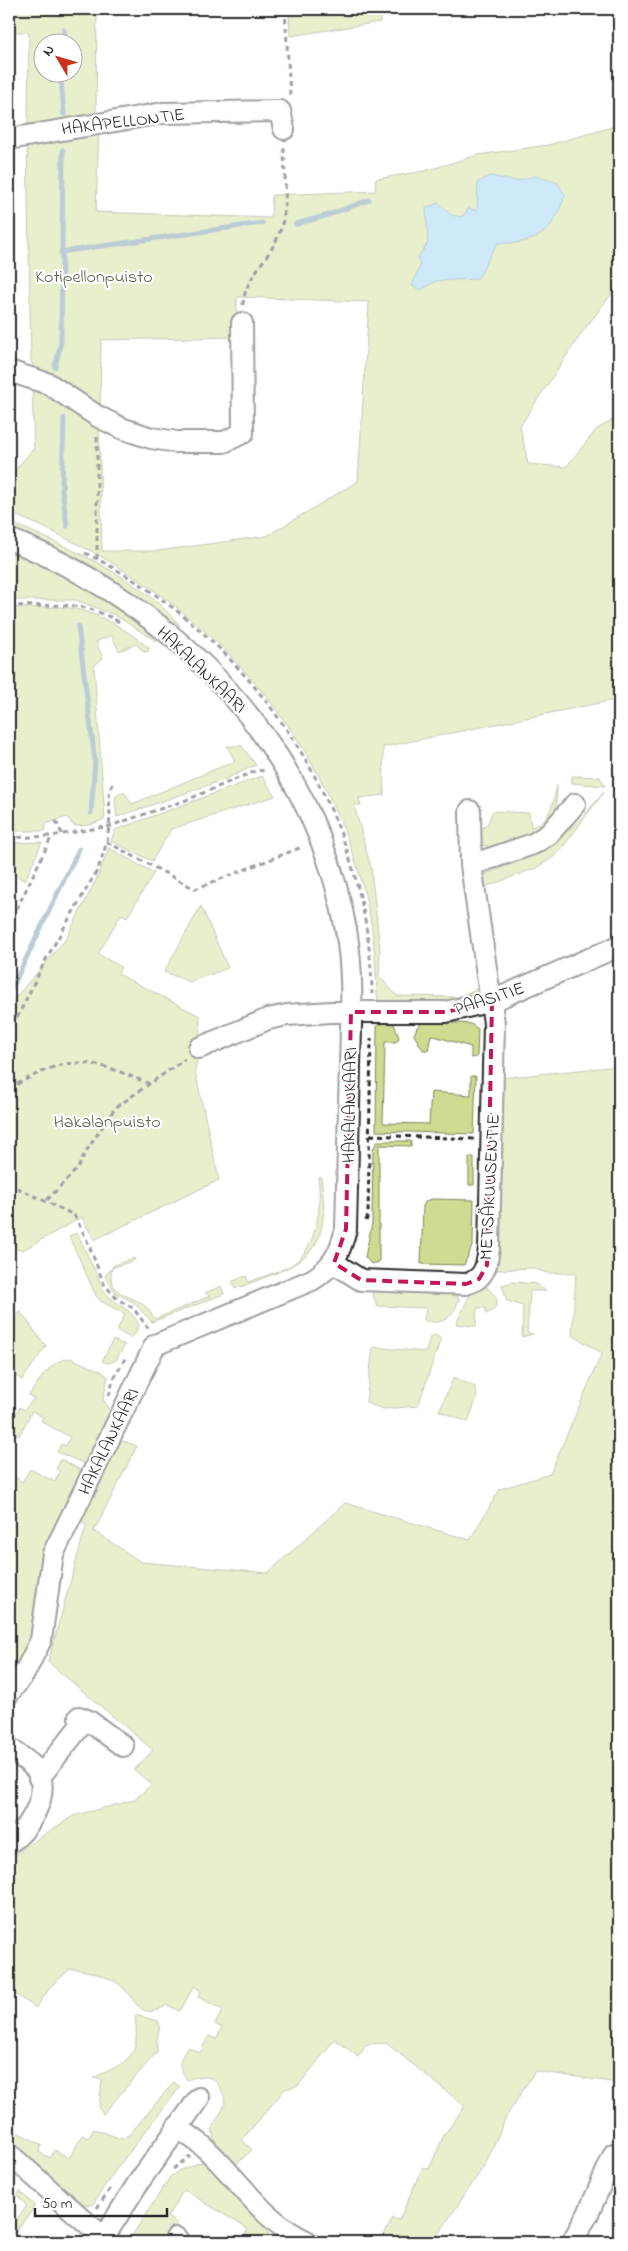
<svg xmlns="http://www.w3.org/2000/svg" width="628" height="2251" font-family="'Indie Flower',sans-serif">
<rect width="100%" height="100%" fill="#fff"/>
<filter id="ink" filterUnits="userSpaceOnUse"><feTurbulence type="fractalNoise" baseFrequency=".02" numOctaves="2"/><feDisplacementMap in="SourceGraphic" scale="10" xChannelSelector="R" yChannelSelector="G"/><feConvolveMatrix kernelMatrix="1 2 1 2 8 2 1 2 1" color-interpolation-filters="sRGB"/></filter>
<g filter="url(#ink)">
<path fill="#cddc90" stroke="#7c845e" fill-rule="evenodd" d="M33 9H235L213 11 97 13 96 114 28 126 29 32H9V12ZM42 42H72V72H42Z
M289 9H380V22L290 36Z
M619 122V284L581 334 520 426 528 464 566 467 596 430 619 416V699L383 747 384 795 359 798 361 805H354L371 868 380 950 379 976 397 996 458 997 478 988 474 964H480L481 986C465 1010 411 1003 385 1003L378 1000C376 991 377 982 376 974 375 949 372 923 366 899 329 747 227 625 91 551 64 537 37 523 9 513V477L34 448 32 386 45 389 99 425 102 551H158L267 536 358 481 369 302 237 297V337L101 340 100 412 35 370 31 361 27 141 99 127 96 212 271 218 272 195 375 191 376 179 425 171 478 155 548 145 609 128Z
M9 522C61 543 146 581 180 626L85 562 9 528Z
M9 549C60 573 110 599 155 634L156 641 115 615 76 600H9Z
M63 607C97 611 123 627 149 648L148 651 144 652 136 644 119 651 111 635 96 642 103 658 94 666 105 819 90 825 74 826 67 817 46 824 45 831H9V608Z
M227 746H242L256 765 226 779 117 817 115 798 119 793H125L132 804 235 761Z
M262 776 275 796 171 829 152 861 111 841 115 830Z
M572 776 600 777 605 786 572 783Z
M557 785 556 808 545 827 495 848 482 845 480 831 488 823 493 811 529 813 531 827C551 821 553 803 557 785Z
M604 792 557 855 536 868 485 887 486 893 482 894V881L486 874 545 851 581 819Z
M42 842 25 881 9 871V843Z
M109 848 154 873 127 917 121 914 98 954 121 967 118 974 200 1016 199 1048 195 1071 219 1180 94 1240 82 1217 23 1250 9 1248V1005L66 939 96 880Z
M201 906 228 968 190 982 164 972Z
M386 1023 394 1024 399 1038 396 1042H385L383 1123 429 1124 431 1092 471 1095V1076H476L474 1134 376 1131 377 1025Z
M422 1023H458L471 1024 478 1029 477 1057 471 1058V1047L431 1035 428 1050H423L414 1035 417 1027Z
M619 1063V2083L535 2071 506 2117 486 2163 433 2242H380L393 2218 399 2220 423 2167 429 2169 444 2135 465 2106 386 2043 367 2044 358 2057 335 2039 298 2086 285 2089 242 2140 252 2150 234 2166C226 2157 215 2147 213 2134 211 2123 221 2116 224 2106 226 2101 224 2095 222 2091 215 2075 202 2074 187 2080 177 2063 178 2063 188 2047L200 2053 209 2036 216 2039 222 2028 215 2024 223 2010 198 1997 201 1991 194 1986 180 2011 167 2005C140 2023 136 1999 121 1986 112 1977 83 1969 70 1969L51 1986 36 2008 9 1990 10 1859 28 1845 73 1816 134 1800 152 1784 134 1770 153 1750 48 1662 86 1526 79 1516 116 1445 123 1441 137 1446 94 1531 141 1562 268 1573 345 1503 470 1540 500 1489 550 1474 602 1353 572 1335 576 1273H547L532 1268 496 1270 499 1078 610 1067Z
M377 1141H411V1146L379 1145V1262L371 1264 365 1257 372 1223 373 1150Z
M469 1157H474V1185H469Z
M321 1177C333 1259 302 1263 235 1289L233 1281 246 1276 249 1282C263 1276 284 1271 296 1262 318 1244 322 1203 318 1178Z
M432 1199 474 1200 473 1244 464 1265 421 1264 423 1206 426 1201Z
M77 1233 105 1292C116 1306 132 1308 139 1325L135 1334 130 1338 117 1330 125 1314 102 1302 96 1296 69 1236Z
M134 1258 135 1260 112 1268C106 1296 131 1294 145 1306 149 1310 152 1315 155 1319L210 1296 205 1293 221 1286 224 1294 152 1322 133 1302 116 1293 105 1276 114 1265Z
M513 1282 537 1284 546 1291H530L527 1333 533 1334 522 1337 523 1306 507 1301 502 1285Z
M487 1287 496 1297 497 1305 492 1311 486 1314V1308H477L476 1326 456 1324 471 1292Z
M371 1290 455 1291 459 1300C453 1317 442 1327 424 1320L426 1308 377 1306Z
M20 1311 46 1346 22 1380 9 1372V1332Z
M434 1335 441 1338 418 1406 384 1409 366 1403 373 1347 426 1352 430 1337Z
M113 1340 125 1345 116 1360 109 1363 102 1361Z
M70 1358 103 1372 108 1377 103 1399 112 1416 90 1466 57 1452 61 1444 66 1446 70 1437 41 1421 43 1417 32 1411 19 1436 11 1432 9 1425 20 1407 24 1410 34 1399 29 1395C40 1380 51 1360 70 1358Z
M454 1377 475 1387 477 1397 468 1422 439 1411Z
M61 1459 87 1474 32 1647 9 1682V1473L22 1482 30 1469 55 1482 60 1471 56 1469Z
M135 2015 158 2021 160 2026 157 2039V2052L103 2114 99 2108 102 2080 93 2078C131 2060 140 2058 135 2015Z
M174 2082 180 2087 117 2168 92 2205 84 2204 9 2144V2131H15L42 2145 39 2152 50 2158 55 2150 69 2158 83 2135 89 2138 94 2129 122 2139 129 2135Z
M204 2161 266 2228 272 2242H244L242 2241 248 2229 184 2190 167 2217 177 2223 173 2229 171 2242H128L170 2177 180 2170Z
M20 2191 34 2205V2208L12 2236 9 2233V2229L27 2206 17 2195Z"/>
<path fill="#92d1f3" stroke="#698fa3" d="M490 176 516 181 535 176 558 183 565 195C553 233 537 245 498 243 488 256 486 267 477 279L435 281 421 290 412 286 420 266 418 257 428 243 426 208 438 203 451 215 462 217 469 208 477 211 478 182Z"/>
<g fill="none" stroke-linecap="round" stroke-linejoin="round">
<path stroke="#698fa3" stroke-width="5" d="M64 30 65 42
M63 72 61 79 64 114
M296 224 325 216 369 200
M61 252 262 223
M55 367 61 342 63 150
M64 418 62 490 67 526
M78 626 95 761 91 813
M9 994 79 849"/>
<g stroke="#2b2b2b" stroke-width="24">
<path id="minor" d="M9 139 163 113 280 111 284 129
M9 371 49 384 97 416 121 428 151 438 177 442H224L243 433 242 323
M9 539C178 607 313 747 346 930 354 974 351 1020 350 1065 349 1119 347 1174 346 1229 340 1253 333 1267 312 1280L155 1345 53 1554 41 1640 24 1674 9 1693
M470 811 471 865
M199 1048 268 1019 287 1015 331 1012H446L492 1001 619 946
M334 1263 361 1280 466 1284C485 1279 487 1265 489 1248L494 1023 471 865 533 844 549 834 575 804
M79 1717 89 1721 123 1746
M9 1748C18 1755 34 1764 39 1774 49 1797 28 1831 9 1843
M39 1778 85 1720
M177 2127C186 2134 197 2140 205 2148 241 2181 263 2222 308 2242
M9 2154 104 2238
M176 2238 179 2242
M101 2242 138 2183 199 2098
M572 2242 588 2214 614 2154"/>
</g>
<path stroke="#2b2b2b" stroke-width="3" stroke-dasharray="5 4" stroke-linecap="butt" d="M285 9 290 95
M243 305C244 277 272 257 280 231 289 205 284 174 284 147
M97 437V559
M85 553C250 633 370 809 372 994
M9 605C55 609 74 596 119 622
M56 821 62 834
M9 838 52 836 110 826 189 799 258 770 264 771
M107 842 195 889 302 847
M9 925 52 836
M9 1034 46 959 98 869 107 842 110 818 109 792 114 781
M9 1088C30 1078 55 1062 79 1063 104 1063 127 1075 150 1084
M370 1135 474 1139
M9 1184 74 1215 86 1238 104 1284 117 1299 133 1308 148 1328
M47 1200 78 1168 85 1153 115 1108 185 1059
M366 1221 368 1215 371 1038
M109 1396 113 1380 126 1357
M173 2169 190 2156
M97 2208 112 2186
M69 2234 74 2242"/>
<use href="#minor" stroke="#fff" stroke-width="20"/>
</g>
</g>
<path d="M0 0H628V2251H0ZM492 1001 487 1265 479 1279 466 1284 361 1280 334 1263 346 1229 351 1012H446Z" fill="#fff" fill-opacity=".55" fill-rule="evenodd"/>
<path fill="none" stroke="#c2185b" stroke-width="4" stroke-dasharray="10 6" stroke-linejoin="round" d="M492 1001 487 1265 479 1279 466 1284 361 1280 334 1263 346 1229 351 1012H446Z"/>
<g text-anchor="middle" stroke-width="4.5" stroke-linejoin="round" paint-order="stroke">
<g font-size="18" fill="#2b2b2b" stroke="#fff">
<text transform="translate(123 121) rotate(-7)" y="6">HAKAPELLONTIE</text>
<text transform="translate(202 669) rotate(44)" y="6">HAKALANKAARI</text>
<text transform="translate(489 998) rotate(-18)" y="6">PAASITIE</text>
<text transform="translate(349 1105) rotate(-89)" y="6">HAKALANKAARI</text>
<text transform="translate(489 1187) rotate(-87)" y="6">METSÄKUUSENTIE</text>
<text transform="translate(108 1441) rotate(-64)" y="6">HAKALANKAARI</text>
</g>
<g font-size="18" fill="#5c6049" stroke="#fff">
<text x="94" y="282">Kotipellonpuisto</text>
<text x="107" y="1127">Hakalanpuisto</text>
</g>
</g>
<rect width="628" height="2251" fill="none" stroke="#fff" stroke-width="30"/>
<rect x="15" y="15" width="598" height="2221" fill="none" stroke="#2b2b2b" stroke-width="2" filter="url(#ink)"/>
<g transform="translate(58 58) rotate(308)"><circle r="24" fill="#ffffff" stroke="#aaaaaa"/>
<path d="M0-4L9 19L0 12L-9 19Z" fill="#c8321e"/>
<text y="-8" font-size="14" font-weight="bold" text-anchor="middle" fill="#2b2b2b">N</text>
</g>
<path d="M35 2208v8h132v-8" fill="none" stroke="#2b2b2b" stroke-width="2.5"/>
<text x="42" y="2208" font-size="15" fill="#2b2b2b" stroke="#ffffff" stroke-width="4" paint-order="stroke">50 m</text>
</svg>
